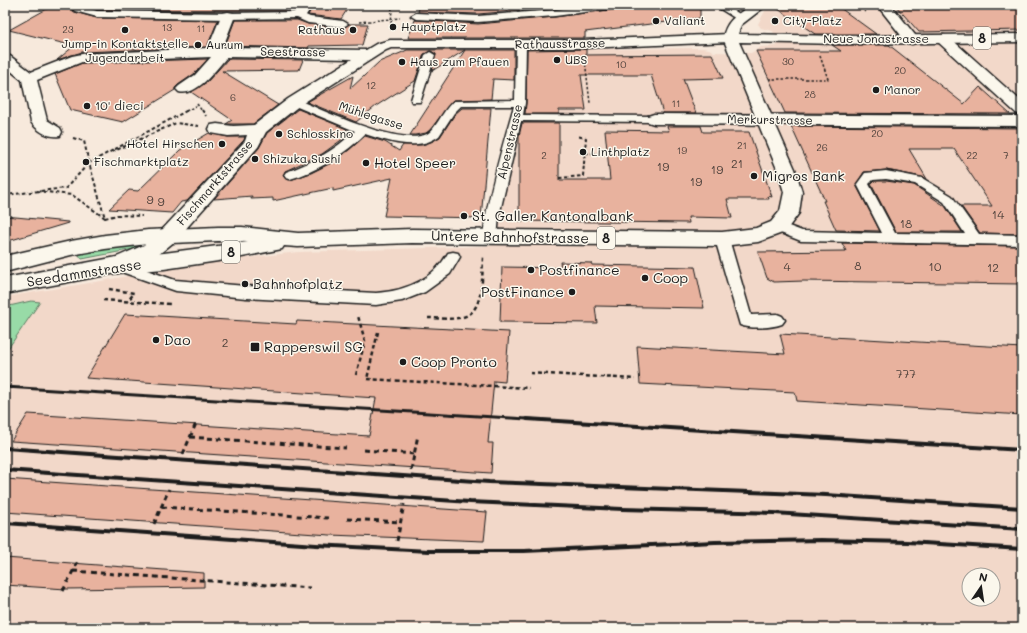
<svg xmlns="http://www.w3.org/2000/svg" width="1027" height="633" font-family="Mali,sans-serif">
<rect width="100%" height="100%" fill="#f7e9dc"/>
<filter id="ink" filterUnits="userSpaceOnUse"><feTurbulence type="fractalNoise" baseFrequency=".025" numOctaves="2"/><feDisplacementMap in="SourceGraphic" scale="8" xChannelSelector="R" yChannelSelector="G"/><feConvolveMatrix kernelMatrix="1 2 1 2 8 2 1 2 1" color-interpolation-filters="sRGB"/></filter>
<g filter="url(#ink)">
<path fill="#f2d8c9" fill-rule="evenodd" d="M772 5H1022V112L1002 114 1013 126 1022 127V628H5V297L107 280 183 265 299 252 491 246 526 111V50L702 48 709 49 714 52 751 53 761 47 777 46 773 31 761 28 758 24 765 11ZM969 575H993V599H969Z"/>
<path fill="#98dba7" stroke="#5a7c62" d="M138 244 140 247 139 248 82 259 79 255 82 252Z
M31 301 40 302 5 353V307Z"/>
<path fill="#e8b29e" stroke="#1c1c1c" d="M54 5H67L75 12 97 18 218 20 207 47 82 52 57 60 74 46 9 30Z
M83 5H297L293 11H233L97 10Z
M314 5H350L341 19 308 15Z
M420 5H583L478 14 418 12Z
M620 5H700V18L585 32V38H408L415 20 478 24 555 17 615 9Z
M772 5H836L876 34H815Z
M895 5H1022V30L919 32Z
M235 20H297L308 24 343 28 349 24H368L362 45 309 46 308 48 225 46Z
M832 45H889L964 104 980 87 1010 114 785 113 756 51H841Z
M586 49V55L712 54 723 78 683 79 696 113H663L651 75H581L586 110H559V114H525L526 103 527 50Z
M407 50H514V80L493 79 491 99 453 100 430 130 426 133 415 135H410L465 50 432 71 436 54 431 51 424 54 415 81 376 106 356 122 307 102 353 76 350 89 379 62 403 52Z
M208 59 194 74 178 85 175 88V90L123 122 70 110 55 74 82 63Z
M228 59 303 60 299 70 222 71 278 105 253 124H226L232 120 191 92 207 82Z
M462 108H491L481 218 384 216 392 178 333 191V188L273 201V198L251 199 252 196 214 199 259 148 267 133 298 109 347 129 345 131 351 133 322 154 285 171 283 176 286 179 290 180 311 173 331 163 349 150 365 136 385 142 399 151 403 145H422L431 142 440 137 455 114Z
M522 123H559V180H610L605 130 669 131 667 126H701L703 132H749L772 197 768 196 769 199H727L732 218 688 217 689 223 519 221V136Z
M791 126 1022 128V234L980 233 961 206H992L954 149H909L927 179 922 177 886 170 864 172 856 185 880 231 836 230 823 201H825Z
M209 133 228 137H245L244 140 187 201 181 202 172 213 109 209 129 190 138 191 180 150Z
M874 181H886L914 185 945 206 962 232H896L871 184Z
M5 216 68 222V223L5 242Z
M842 243 1022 246V284L804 281 774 282 767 278 758 252 846 251Z
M560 262 591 263 592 265 695 267 704 308 595 306 597 323 500 322 502 267 561 268Z
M125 314 296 324 297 321 509 332 505 382 494 381 488 443H493L491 473 11 441 28 414 369 436 376 398 86 378Z
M780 334 1022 348V415L797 401 795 392 640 384 637 346 785 354Z
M5 479 487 512 484 541 330 535 5 512Z
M5 558 204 573V587L66 589 5 585Z"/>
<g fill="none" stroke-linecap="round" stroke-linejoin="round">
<g stroke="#1c1c1c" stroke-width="3">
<path id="lane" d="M68 5H78L97 11 228 13 299 12 310 17 343 21 348 24 343 27 308 23 297 18 228 19 97 17 75 11Z
M595 5H619L615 8 555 16 478 22 416 19 411 16 416 13 478 16 555 10Z
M714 5H725L746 18 741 21 738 20Z
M521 41 526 44 525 103 523 115 654 116 660 119 654 122 521 121 499 216 497 238 495 241 490 243 485 241C478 228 508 127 514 106H461L454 113 439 136C418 152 387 141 365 134 344 155 318 171 290 179L286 178 284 175 286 172C312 163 335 150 355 131L290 104 289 102 290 100H298C325 111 400 147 427 134 437 128 443 109 454 101L515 100 516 44Z
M430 52 435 55 421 100 420 102H412L411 100 425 55Z
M886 171 922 178 952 196 979 234 1022 235V245L801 241 773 230 771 227 773 224 778 222 802 231 882 233 857 184 865 173ZM886 179 915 184 944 202 965 234 895 233 869 184 873 180Z
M722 234 727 236 729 239 751 315 777 314 782 316 785 320 782 324C771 328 751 329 740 325L715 239 717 236Z
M453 252 458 253 460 257 450 274 425 292 402 301 376 305 246 298 176 291 113 269 111 265 113 261 118 260 175 280 246 286 376 293C405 291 433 280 448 253Z"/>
</g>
<g stroke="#1c1c1c" stroke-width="3">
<path id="street" d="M299 5H313L304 18H294L292 15Z
M877 5H891L919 40 917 43 912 44 907 43Z
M228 12 233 13 235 16 223 47 229 48 366 50 376 44 390 40H583L730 34 735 35 737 38 735 41 730 42 583 48H391L386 50 300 105 266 132 258 147 175 241 158 255 124 270 117 273 110 270 107 265 110 260 144 245 161 231 245 141 247 135 228 136 211 133 209 129 211 125 217 124 233 126 254 125 288 99 352 59 227 57C216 69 197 97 179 92L176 89 179 86 195 75 211 57 82 62 37 80 47 120 60 128 62 132 60 136C49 138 37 131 31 122L22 80 5 66V55L10 56 31 72 72 56 82 54 208 48 221 16 223 13Z
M943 35 948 36 1022 102V115L1016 113 938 42 936 39 938 36Z
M654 114 1022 116V126L654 124 648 122 646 119 648 116Z"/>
</g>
<g stroke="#1c1c1c" stroke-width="3">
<path id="primary" d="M751 5H767L741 25 738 34 841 36 1022 34V42L841 44 739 42 795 169 802 192 799 213 785 232 758 242 722 246 412 243 298 247 284 246 282 249 232 259 164 269 117 273 5 294V278L117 257 164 253 248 242 218 241 148 244 105 249 71 255 5 272V256L71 241 105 235 148 230 218 227H242L298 233 412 229 722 232 756 228 771 222 780 211 784 192 777 169 723 38C726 20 738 14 751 5Z"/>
</g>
<path stroke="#1c1c1c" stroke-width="1.5" stroke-dasharray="2.5 2" stroke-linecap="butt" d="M847 5 858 7 866 12
M359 22 400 18
M391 28 392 5
M585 60 590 103
M769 79H828L820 56
M5 91 11 88
M5 104 7 111
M197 104 202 111
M186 111 198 105"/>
<path stroke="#1c1c1c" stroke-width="2" stroke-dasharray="3.5 2.5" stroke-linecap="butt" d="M202 110 206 116
M73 138 84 141 89 163
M5 142 6 110
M112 152 176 123 199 126
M585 153 608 154
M559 178 583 176 586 138 577 136
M37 191 72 195 105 218 89 163 188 110
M5 195 66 188 89 163
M105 218 117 215 142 216"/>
<path stroke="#1c1c1c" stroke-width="2.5" stroke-dasharray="4 3" stroke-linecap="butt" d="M109 289 134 293 128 301
M103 300 172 304
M428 318C440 318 457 321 468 315 484 306 482 273 483 257
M378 332 367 379 529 388
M530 373 635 379
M356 375 365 341 358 316"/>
<path stroke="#1c1c1c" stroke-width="3" stroke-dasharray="5 4" stroke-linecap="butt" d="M190 437 346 448
M364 450 414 454
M183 454 197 421
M411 470 418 435
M162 507 328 518
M347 519 401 522
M154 524 169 489
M397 541 404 504
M73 571 310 588
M63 591 78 561"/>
<use href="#lane" fill="#fbf7ec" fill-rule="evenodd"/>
<use href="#street" fill="#fbf7ec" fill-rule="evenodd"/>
<use href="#primary" fill="#fbf7ec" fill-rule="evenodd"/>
<path stroke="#1c1c1c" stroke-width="3" d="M5 387 543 420"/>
<path stroke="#1c1c1c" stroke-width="4" d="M527 419 1022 450
M5 448 489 482 826 495 1022 508
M5 470 470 502 622 509 774 513 1022 529
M5 523 316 545 429 551H524L715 542 821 540 907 542 1022 549"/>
</g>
</g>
<g fill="#1c1c1c" stroke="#fbf7ec" stroke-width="1.5">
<circle cx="656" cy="21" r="4"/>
<circle cx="775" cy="21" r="4"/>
<circle cx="393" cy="27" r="4"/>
<circle cx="125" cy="30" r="4"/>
<circle cx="353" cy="30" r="4"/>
<circle cx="198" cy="45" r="4"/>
<circle cx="557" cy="60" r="4"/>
<circle cx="402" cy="62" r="4"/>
<circle cx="876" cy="90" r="4"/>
<circle cx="87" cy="106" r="4"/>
<circle cx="279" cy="134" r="4"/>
<circle cx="222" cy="144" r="4"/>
<circle cx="583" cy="152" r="4"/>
<circle cx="255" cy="159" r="4"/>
<circle cx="86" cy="162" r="4"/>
<circle cx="366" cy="163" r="4"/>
<circle cx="754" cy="176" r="4"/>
<circle cx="464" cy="216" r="4"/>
<circle cx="531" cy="270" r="4"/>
<circle cx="645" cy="278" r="4"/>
<circle cx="245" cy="284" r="4"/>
<circle cx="572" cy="292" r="4"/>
<circle cx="156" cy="340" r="4"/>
<rect x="250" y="342" width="10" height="10" rx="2"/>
<circle cx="403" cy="362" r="4"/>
</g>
<g text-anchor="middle" stroke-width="3" stroke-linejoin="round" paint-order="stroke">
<g font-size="10" fill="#4f423c">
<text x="167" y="31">13</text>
<text x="201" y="32">11</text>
<text x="68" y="33">23</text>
<text x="788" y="65">30</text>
<text x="621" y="68">10</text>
<text x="900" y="74">20</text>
<text x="371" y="89">12</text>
<text x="810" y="98">28</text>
<text x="233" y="101">6</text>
<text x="676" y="107">11</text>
<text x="877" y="137">20</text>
<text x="742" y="149">21</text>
<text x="822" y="151">26</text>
<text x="682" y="154">19</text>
<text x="544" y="159">2</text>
<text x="972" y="159">22</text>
<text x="1006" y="159">7</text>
</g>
<g font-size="12" fill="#1c1c1c" stroke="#fbf7ec" text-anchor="start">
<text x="664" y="25">Valiant</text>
<text x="783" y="25">City-Platz</text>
<text x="401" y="31">Hauptplatz</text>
<text x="345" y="34" text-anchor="end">Rathaus</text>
<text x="125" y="48" text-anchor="middle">Jump-in Kontaktstelle<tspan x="125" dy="14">Jugendarbeit</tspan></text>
<text x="206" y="49">Aurum</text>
<text x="565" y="64">UBS</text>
<text x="410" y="66">Haus zum Pfauen</text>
<text x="884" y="94">Manor</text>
<text x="95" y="110">10' dieci</text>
<text x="287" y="138">Schlosskino</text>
<text x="214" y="148" text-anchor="end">Hotel Hirschen</text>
<text x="591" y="156">Linthplatz</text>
<text x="263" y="163">Shizuka Sushi</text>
<text x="94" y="166">Fischmarktplatz</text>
</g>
<g font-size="12" fill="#1c1c1c" stroke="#fbf7ec">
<text x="876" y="43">Neue Jonastrasse</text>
<text transform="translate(560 44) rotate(-1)" y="4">Rathausstrasse</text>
<text transform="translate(293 52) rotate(1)" y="4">Seestrasse</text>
<text transform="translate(371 116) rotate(18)" y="4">Mühlegasse</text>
<text transform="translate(770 120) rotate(1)" y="4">Merkurstrasse</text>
<text transform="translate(510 142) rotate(-77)" y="4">Alpenstrasse</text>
<text transform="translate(215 183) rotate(-49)" y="4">Fischmarktstrasse</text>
</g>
<g font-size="12" fill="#4f423c">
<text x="737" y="168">21</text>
<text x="663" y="171">19</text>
<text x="717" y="174">19</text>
<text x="696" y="186">19</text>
<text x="150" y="204">9</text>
<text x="161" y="206">9</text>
<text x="998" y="219">14</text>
<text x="906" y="228">18</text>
<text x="858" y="270">8</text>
<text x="787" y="271">4</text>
<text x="935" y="271">10</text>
<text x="993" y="272">12</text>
<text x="225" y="347">2</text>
<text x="906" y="378">777</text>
</g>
<g fill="#fbf7ec" stroke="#5f5e5a" stroke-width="1">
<rect x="973" y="27" width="18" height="22" rx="3"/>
<rect x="597" y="227" width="18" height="22" rx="3"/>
<rect x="222" y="241" width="18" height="22" rx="3"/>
</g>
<g font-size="13" font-weight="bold" fill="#1c1c1c">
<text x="982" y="43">8</text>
<text x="606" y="243">8</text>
<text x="231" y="257">8</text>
</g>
<g font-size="14" fill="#1c1c1c" stroke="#fbf7ec" text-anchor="start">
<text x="374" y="168">Hotel Speer</text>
<text x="762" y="181">Migros Bank</text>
<text x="472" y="221">St. Galler Kantonalbank</text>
<text x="539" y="275">Postfinance</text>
<text x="653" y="283">Coop</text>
<text x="253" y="289">Bahnhofplatz</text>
<text x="564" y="297" text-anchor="end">PostFinance</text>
<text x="164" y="345">Dao</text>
<text x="264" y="352">Rapperswil SG</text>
<text x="411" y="367">Coop Pronto</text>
</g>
<g font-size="14" fill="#1c1c1c" stroke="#fbf7ec">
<text transform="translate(510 237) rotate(1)" y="5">Untere Bahnhofstrasse</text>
<text transform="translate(84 273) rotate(-9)" y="5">Seedammstrasse</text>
</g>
</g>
<rect width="1027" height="633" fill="none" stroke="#fbf7ec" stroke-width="20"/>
<rect x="10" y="10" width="1007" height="613" fill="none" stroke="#1c1c1c" stroke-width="1.5" filter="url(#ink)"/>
<g transform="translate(981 587) rotate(13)"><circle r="19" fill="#fbf7ec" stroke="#a29f99"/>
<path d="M0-3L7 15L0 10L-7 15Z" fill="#1c1c1c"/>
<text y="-6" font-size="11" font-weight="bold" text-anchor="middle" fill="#1c1c1c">N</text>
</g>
</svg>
